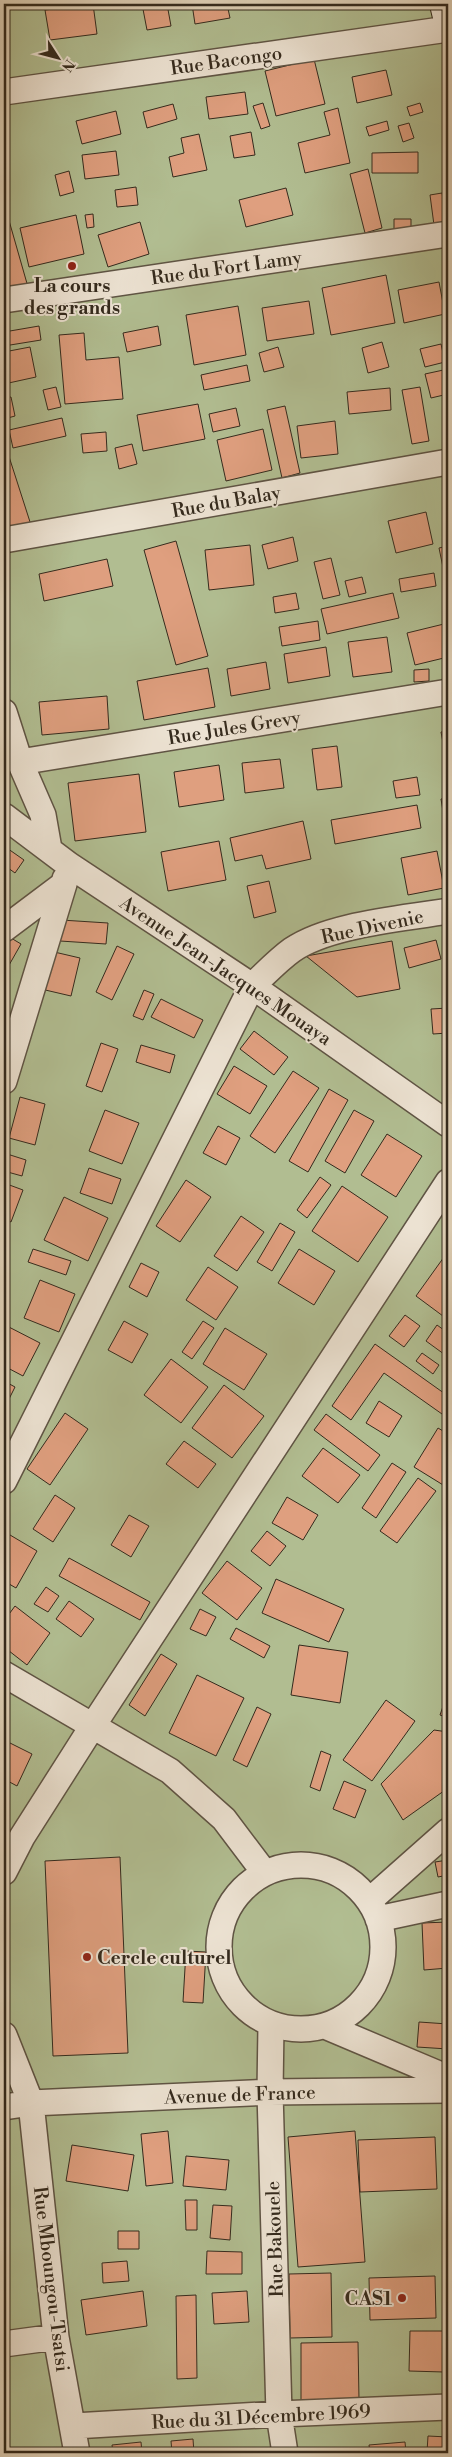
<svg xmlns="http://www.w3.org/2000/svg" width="452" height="2457" font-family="'Libre Bodoni',serif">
<rect width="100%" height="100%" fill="#e1d3ba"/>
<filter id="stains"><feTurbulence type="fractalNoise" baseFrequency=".004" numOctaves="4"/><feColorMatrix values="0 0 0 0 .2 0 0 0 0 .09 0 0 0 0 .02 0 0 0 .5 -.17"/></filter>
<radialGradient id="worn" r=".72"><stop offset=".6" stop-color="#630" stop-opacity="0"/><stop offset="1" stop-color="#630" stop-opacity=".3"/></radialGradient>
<path fill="#b1bd91" stroke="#727457" d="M4 4H448V2453H4Z"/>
<path fill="#df9f7f" stroke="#342a1d" d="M93 4 97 34 50 40 45 10Z
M142 4H167L171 26 147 30Z
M192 4H227L230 18 195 24Z
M314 59 325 104 276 116 265 71Z
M386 70 392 95 357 103 352 77Z
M245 92 248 114 209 119 206 97Z
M263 103 270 126 261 129 253 106Z
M420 103 423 112 410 116 407 107Z
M173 104 177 119 147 128 143 112Z
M338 108 350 163 305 173 298 143 330 135 324 112Z
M116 111 121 134 82 144 76 121Z
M387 121 389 130 369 136 366 127Z
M409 123 414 138 403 142 398 126Z
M251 132 255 155 234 158 230 136Z
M199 134 207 170 173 177 169 157 184 153 181 138Z
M116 151 119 175 85 179 82 155Z
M418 152V173H372V153Z
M368 169 382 228 365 233 350 174Z
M69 171 74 192 60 196 55 175Z
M136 187 138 205 117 207 115 190Z
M286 188 293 215 246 227 239 200Z
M442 193 447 223 434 225 430 195Z
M4 203 28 287 4 294Z
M93 214 94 227 87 228 85 215Z
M76 215 84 254 29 267 20 228Z
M394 219H411V234H394Z
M140 222 149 254 108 267 98 235Z
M386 275 395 323 331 335 322 288Z
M439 282 445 314 404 323 398 290Z
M309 301 314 334 267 341 262 308Z
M238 306 246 355 194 365 186 315Z
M39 326 41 340 4 346V332Z
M158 326 161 345 127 352 123 333Z
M84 333 86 360 119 357 123 399 65 404 59 335Z
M382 342 389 367 368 373 362 348Z
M441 344 445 362 425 367 420 349Z
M30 347 36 377 4 384V352Z
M278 347 284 367 264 372 259 353Z
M247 365 250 381 204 390 201 375Z
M448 369V394L431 398 425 374Z
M56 387 61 407 48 410 43 390Z
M420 387 429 441 412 444 402 390Z
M390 388 391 410 349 414 347 392Z
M11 397 15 416 4 419V398Z
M198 404 205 439 143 451 137 415Z
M285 406 300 473 282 478 267 410Z
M236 408 240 426 213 432 209 414Z
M62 418 66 436 13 448 9 430Z
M335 421 338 454 301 458 297 426Z
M263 429 272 470 226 481 217 440Z
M106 432 107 451 83 453 81 434Z
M4 441 31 525 4 529Z
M132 444 137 464 119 469 115 448Z
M426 512 433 544 396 553 388 521Z
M293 537 298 561 268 569 262 545Z
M176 541 208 656 176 665 144 550Z
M250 545 254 585 209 590 205 550Z
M448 546V581L446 582 439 548Z
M331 558 340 595 323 599 314 562Z
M107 559 113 586 44 601 39 574Z
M434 573 436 586 401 592 399 579Z
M362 577 366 593 349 597 345 581Z
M296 593 299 609 275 613 273 597Z
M393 593 399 618 327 634 321 609Z
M318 621 320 640 282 646 279 627Z
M448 623V657L415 665 407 633Z
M387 637 392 672 353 677 348 642Z
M326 647 330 676 288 683 284 654Z
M266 662 270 689 231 696 227 669Z
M208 668 215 707 144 720 137 681Z
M429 669V681L414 682V670Z
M107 696 109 729 42 735 39 702Z
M448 731V769L441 732Z
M337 746 342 787 317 790 312 749Z
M280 759 284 788 245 793 242 763Z
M219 765 224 800 179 807 174 772Z
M139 774 146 832 75 841 68 783Z
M417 777 420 795 396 798 393 781Z
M448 798V842L441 799Z
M417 805 421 828 335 844 331 820Z
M303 821 311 859 266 869 262 855 235 861 230 838Z
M219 841 226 880 168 891 161 852Z
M4 846 24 860 15 873 4 865Z
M437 851 444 888 408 895 401 858Z
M269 881 276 912 254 918 247 886Z
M61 920 108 923 106 944 60 941Z
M6 935 21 944 4 974V939Z
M436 940 441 959 409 968 404 948Z
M392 941 400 989 357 997 306 956Z
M117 946 134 954 112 1000 96 992Z
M50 951 80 958 71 996 41 989Z
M144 990 154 994 143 1020 133 1016Z
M161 999 203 1020 194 1038 151 1017Z
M448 1008V1033L433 1034 431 1009Z
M254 1031 288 1057 274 1075 240 1049Z
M101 1043 118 1049 102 1092 86 1086Z
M141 1045 175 1055 170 1073 136 1062Z
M234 1066 267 1086 250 1114 217 1094Z
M293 1071 319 1088 275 1153 250 1136Z
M329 1089 348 1100 308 1172 289 1161Z
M20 1097 45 1104 35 1145 9 1138Z
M105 1110 139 1123 122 1164 89 1151Z
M354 1110 374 1121 345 1173 325 1161Z
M218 1126 240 1138 226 1165 203 1153Z
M387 1134 422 1156 396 1197 361 1175Z
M4 1153 26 1160 22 1176 4 1171Z
M89 1168 121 1179 112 1204 80 1193Z
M320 1177 331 1185 307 1218 297 1210Z
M186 1180 211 1197 180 1242 156 1226Z
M4 1183 23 1190 11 1222 4 1219Z
M342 1186 388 1217 358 1262 312 1231Z
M64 1197 108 1218 88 1261 44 1240Z
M241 1216 264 1232 237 1271 214 1256Z
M280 1223 295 1232 272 1271 257 1262Z
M33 1249 71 1261 66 1275 28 1262Z
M299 1249 335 1271 314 1305 278 1283Z
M444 1257 448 1261 447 1319 416 1296Z
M141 1263 159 1272 147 1297 129 1287Z
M208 1267 238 1287 216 1320 186 1300Z
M40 1280 75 1294 59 1332 24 1318Z
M405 1315 420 1326 404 1347 389 1336Z
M124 1321 148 1334 132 1363 108 1350Z
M203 1321 214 1328 192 1359 182 1352Z
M5 1325 40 1343 23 1376 4 1366Z
M437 1325 448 1333V1357L426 1341Z
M225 1328 267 1354 244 1390 203 1364Z
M375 1344 448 1396V1405L442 1414 384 1373 351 1420 332 1406Z
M422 1353 439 1365 433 1374 416 1361Z
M171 1359 208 1387 181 1423 144 1395Z
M4 1381 15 1387 4 1409Z
M224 1385 264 1416 232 1458 192 1428Z
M379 1401 402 1416 389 1437 366 1423Z
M65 1413 88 1429 50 1485 27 1469Z
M326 1414 380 1455 368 1471 314 1430Z
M438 1428 448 1434V1488L414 1467Z
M184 1441 216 1464 198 1488 166 1464Z
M323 1448 360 1475 338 1503 302 1476Z
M392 1463 406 1472 376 1518 362 1508Z
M418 1478 436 1491 397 1543 380 1531Z
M55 1495 75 1508 53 1542 33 1529Z
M287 1497 318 1515 303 1540 272 1523Z
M129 1515 149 1526 131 1557 111 1545Z
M267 1531 286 1546 270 1566 251 1551Z
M5 1532 37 1551 16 1588 4 1581Z
M69 1558 150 1602 140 1620 59 1576Z
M227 1561 262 1588 237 1620 202 1593Z
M276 1579 344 1609 329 1642 262 1613Z
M46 1587 59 1596 48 1612 34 1604Z
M69 1601 94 1619 81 1637 56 1619Z
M15 1606 50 1633 27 1665 4 1647V1621Z
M200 1609 216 1617 206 1636 190 1629Z
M236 1628 270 1646 264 1658 230 1639Z
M299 1645 348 1652 340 1703 291 1695Z
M161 1654 177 1664 145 1716 129 1705Z
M197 1675 244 1698 216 1756 169 1733Z
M447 1695H448V1718L440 1715Z
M386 1700 415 1721 372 1781 343 1760Z
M257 1707 271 1714 247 1767 233 1760Z
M434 1730 448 1732V1788L403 1820 381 1784Z
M4 1740 32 1754 17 1786 4 1779Z
M321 1751 331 1755 320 1791 310 1787Z
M344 1781 366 1790 355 1818 333 1809Z
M120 1857 128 2053 53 2056 45 1861Z
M448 1860V1875L438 1877 435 1862Z
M448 1922V1968L424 1970 422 1923Z
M186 1951 206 1952 203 2003 183 2002Z
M419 2022 448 2024V2049L417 2047Z
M168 2131 173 2183 146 2186 141 2134Z
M355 2131 365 2262 298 2267 288 2137Z
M435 2137 437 2189 360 2192 358 2140Z
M72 2145 134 2155 128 2191 66 2181Z
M186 2156 229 2160 226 2190 183 2186Z
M185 2200H197V2230H186Z
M213 2205 232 2206 230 2240 210 2238Z
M118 2231H139V2249H118Z
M207 2251 242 2252V2274H206Z
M127 2261 129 2281 103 2283 102 2263Z
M331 2273 332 2337 290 2338 289 2274Z
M435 2276 436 2318 370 2320 369 2278Z
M143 2291 147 2326 86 2335 81 2300Z
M247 2291 249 2322 214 2324 212 2293Z
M196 2295 197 2378 177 2379 176 2296Z
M410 2331H446L444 2372 409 2371Z
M358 2342 359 2400 301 2402V2343Z
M4 2408 7 2424H4Z
M428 2436 448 2437V2453L427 2452Z
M193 2439 194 2453H172L171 2441Z
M141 2442 142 2453H113L112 2445Z
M405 2442 406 2453H370L369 2445Z"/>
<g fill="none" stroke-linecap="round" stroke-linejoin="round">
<g stroke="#5f5444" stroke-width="28">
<path id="street" d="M4 92 448 29
M4 300 448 234
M4 540 448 462
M4 712 20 762 43 815 49 849
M20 762 448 692
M4 816 69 865 252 986 448 1124
M4 929 64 884 65 879
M4 1081 64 884
M4 1481 252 986C265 974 278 960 292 950 330 924 403 919 448 911
M4 1674 170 1771 224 1819 264 1872
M219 1947a82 82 0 1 1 164 0a82 82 0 1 1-164 0Z
M4 1872 22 1837 92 1727 448 1182
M369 1901 448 1831
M378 1919 448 1904
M271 2025 270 2092 279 2414 285 2453
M325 2026 448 2078
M4 2035 31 2103 56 2337 77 2453
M4 2107 31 2103 270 2092 448 2090
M4 2344 56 2337
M74 2426 279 2414 448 2407"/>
</g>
<g stroke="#342a1d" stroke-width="30">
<path id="secondary" d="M444 4 448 21"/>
</g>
<use href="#street" stroke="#ece2d2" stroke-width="25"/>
<use href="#secondary" stroke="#ece2d2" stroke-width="28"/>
</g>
<g fill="#8f2418" stroke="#ece2d2" stroke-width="2">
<circle cx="72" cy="266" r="5"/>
<circle cx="87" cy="1957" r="5"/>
<circle cx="402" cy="2298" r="5"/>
</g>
<g text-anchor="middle" stroke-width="4" stroke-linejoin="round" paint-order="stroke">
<g font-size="19" fill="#342a1d" stroke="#ece2d2">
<text transform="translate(226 60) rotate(-8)" y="7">Rue Bacongo</text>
<text transform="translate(226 267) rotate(-8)" y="7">Rue du Fort Lamy</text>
<text transform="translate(226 501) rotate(-10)" y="7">Rue du Balay</text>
<text transform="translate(234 727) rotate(-9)" y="7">Rue Jules Grevy</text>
<text transform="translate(372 926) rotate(-12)" y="7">Rue Divenie</text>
<text transform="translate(226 970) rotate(34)" y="7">Avenue Jean-Jacques Mouaya</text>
<text transform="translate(240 2094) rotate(-2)" y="7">Avenue de France</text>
<text transform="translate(274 2239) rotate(-92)" y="7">Rue Bakouele</text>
<text transform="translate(52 2279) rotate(83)" y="7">Rue Mboungou-Tsatsi</text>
<text transform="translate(261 2416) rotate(-3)" y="7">Rue du 31 Décembre 1969</text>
</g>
<g font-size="19" font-weight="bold" fill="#342a1d" stroke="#ece2d2">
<text x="72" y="292">La cours<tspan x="72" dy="22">des grands</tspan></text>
<text x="97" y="1964" text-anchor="start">Cercle culturel</text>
<text x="392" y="2305" text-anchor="end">CAS1</text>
</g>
</g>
<rect width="452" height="2457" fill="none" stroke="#e1d3ba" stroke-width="20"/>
<rect x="5" y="5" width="442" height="2447" fill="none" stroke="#342a1d" stroke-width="2.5"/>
<rect x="10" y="10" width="432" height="2437" fill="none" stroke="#342a1d"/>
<g transform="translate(58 58) rotate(126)" stroke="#ece2d2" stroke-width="4" paint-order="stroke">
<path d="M0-4L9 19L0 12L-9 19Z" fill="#342a1d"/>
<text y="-8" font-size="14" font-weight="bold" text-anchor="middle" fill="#342a1d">N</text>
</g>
<rect width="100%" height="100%" filter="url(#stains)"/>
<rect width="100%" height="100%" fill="url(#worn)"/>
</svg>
